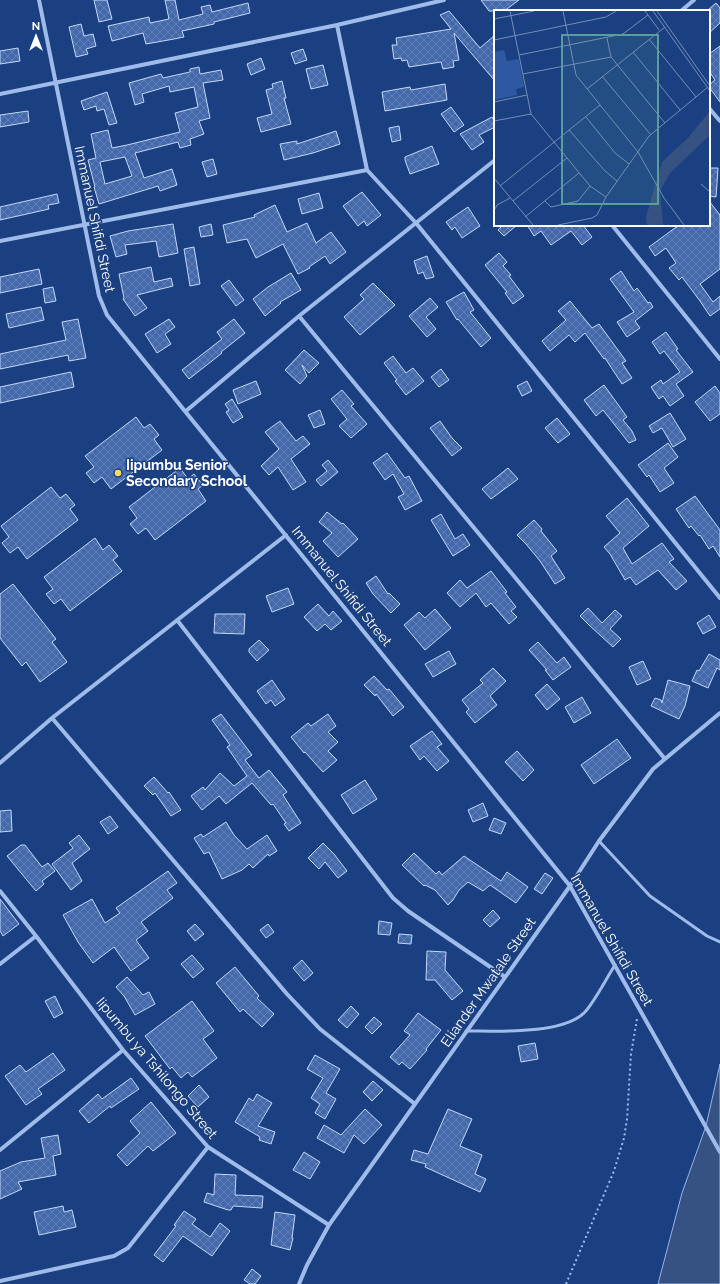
<svg xmlns="http://www.w3.org/2000/svg" width="720" height="1284" font-family="Raleway,sans-serif">
<defs>
<pattern id="building-cross-hatch" width="8" height="8" patternUnits="userSpaceOnUse"><rect width="8" height="8" fill="#4369ab"/><path d="M0 0l8 8M0 8l8-8" fill="none" stroke="#5f80b8"/></pattern>
</defs>
<rect width="100%" height="100%" fill="#1b4082"/>
<path fill="#365283" stroke="#92b5ed" d="M720 1064V1284H658L682 1193 706 1126Z"/>
<path fill="url(#building-cross-hatch)" stroke="#c4d7f8" fill-rule="evenodd" d="M94 0H107L112 19 99 22Z
M165 0H175L179 20 203 14 201 7 210 5 212 12 248 3 250 13 214 22V24L182 31 184 37 174 39 146 44 143 33 112 41 108 26 149 17 150 23 169 19Z
M481 0H519L504 11H489Z
M716 3 720 8V23L709 33V9Z
M449 11 480 48 495 35V81L454 33 459 60 453 61 454 67 443 69 441 62 409 67 407 60 402 61 401 58 394 59 392 45H397L396 38 451 29 440 15Z
M81 24 84 36 93 34 96 46 86 49 88 54 76 57 69 27Z
M720 46V102L709 87V85L715 80 709 71V54Z
M18 48 20 61 0 64V51Z
M303 49 307 60 295 64 291 53Z
M261 58 265 69 251 75 247 64Z
M323 65 328 85 311 89 306 69Z
M199 67 200 74 221 70 223 80 203 83 210 118 199 121 204 134 190 139 191 145 180 148 178 142 135 153 144 178 172 169 177 185 160 191 158 186 99 204 94 187H95L88 160 96 158 91 134 108 130 112 148 127 145 180 132 175 113 198 107 194 87 170 92 169 86 142 94 144 102 135 105 129 83 161 74 163 78 190 72V69ZM125 157 132 176 105 184 100 162Z
M282 81 286 98H284L291 124 261 132 257 118 272 114 266 90 273 88 272 84Z
M445 84 447 100 385 111 382 92 410 87 411 90Z
M107 92 117 123 109 125 104 109 97 111 96 106 84 110 81 101Z
M451 107 464 125 454 132 441 114Z
M28 111 29 122 0 127V115Z
M492 117 495 122V127L479 135 484 142 472 150 460 134Z
M399 126 401 140 392 142 389 128Z
M336 131 340 144 313 153 284 160 280 144 297 141V144Z
M432 146 439 164 410 174 405 160V157Z
M213 159 217 174 207 177 202 162Z
M709 168H718L716 197 709 196Z
M362 192 381 215 367 226 364 221 358 226 343 206Z
M319 193 323 208 302 214 298 199Z
M57 194 59 203 48 205 49 209 0 220V207Z
M709 201 720 215V269L700 284 713 302 720 296V309L710 316 700 301 682 277 679 280 669 268 676 263 666 248 655 256 649 247 679 225H709Z
M275 205 287 232 307 223 316 243 331 232 346 252 330 264 325 256 309 267 310 268 298 274 283 244 256 258 247 239 227 243 223 225 255 217 254 215Z
M468 207 480 226 462 238 455 227 452 230 446 222Z
M173 224 178 253 159 257 156 241 125 245 127 254 116 257 110 236 128 231Z
M211 224 213 235 201 237 199 227Z
M503 225H517L504 236 498 230Z
M527 225H583L592 237 582 245 571 231 551 245 541 231 534 236Z
M194 247 200 284 190 286 184 249Z
M499 253 507 262 503 266 511 275 509 276 524 296 513 304 505 293 507 292 485 265Z
M427 256 434 277 426 279 423 272 418 274 414 261Z
M151 267 154 282 171 278 173 286 137 295 147 308 135 316 123 299 124 298 119 274Z
M39 269 42 284 0 293V277Z
M621 271 634 291 637 288 648 303 650 302 653 307 635 321 640 328 627 337 617 322 634 312 610 279Z
M291 273 301 290 280 302 281 303 265 316 253 299 268 287Z
M229 280 244 300 236 306 221 286Z
M373 283 395 305 360 335 344 317 364 299 360 295Z
M53 287 56 301 45 303 43 289Z
M464 292 474 310 470 312 491 338 481 347 458 319 457 320 446 302Z
M430 298 438 307 426 317 436 329 427 337 409 316Z
M570 301 592 328 599 324 626 361 622 363 632 378 622 384 605 358 604 359 585 333 575 342 569 335 550 351 542 341 566 320 558 311Z
M41 307 44 320 9 328 6 314Z
M78 319 86 358 69 361 68 355 0 369V354L66 340 62 322Z
M169 319 175 327 165 334 171 344 157 353 145 334Z
M234 319 245 333 221 352 222 353 189 379 182 370 222 339 217 332Z
M666 332 678 349 676 350 693 372 676 384 684 396 670 406 663 396 659 399 651 387 661 380 663 384 680 372 664 351 660 354 652 342Z
M304 350 319 363 309 373 302 365 307 376 300 384 285 370Z
M393 356 406 373 413 368 424 381 406 395 395 381 397 380 384 363Z
M441 369 449 380 439 387 431 377Z
M71 372 74 387 0 403V387Z
M256 381 261 394 238 404 233 390Z
M527 381 532 391 522 396 517 386Z
M604 385 627 417 623 420 632 431 636 440 629 443 603 410 596 416 584 400Z
M715 386 720 393V414L710 421 695 402Z
M342 390 354 404 351 406 367 424 351 438 339 426 347 419 331 399Z
M232 399 243 417 233 423 226 412 229 410 225 404Z
M320 410 325 424 314 428 308 415Z
M670 413 686 439 673 447 662 428 653 433 649 426Z
M136 417 144 428 150 424 159 435 154 439 162 450 111 489 102 477 94 483 86 473 94 467 85 456Z
M557 418 570 434 558 443 545 428Z
M280 421 296 441 303 436 310 444 291 459 306 482 293 490 278 467 269 475 261 466 279 449 265 432Z
M440 421 452 438 462 448 452 456 430 428Z
M668 443 678 457 664 468 674 483 660 492 649 475 647 477 638 465Z
M387 453 405 478 409 476 422 501 405 510 398 497 404 494 393 474 385 480 373 463Z
M328 460 338 472 321 486 316 480 327 471 322 465Z
M180 468 188 479 194 474 203 485 198 489 206 501 155 540 146 528 138 534 130 524 137 518 129 507Z
M508 468 518 479 491 499 482 489Z
M51 487 60 498 66 494 75 505 70 509 78 520 27 559 18 547 10 553 2 543 9 537 1 526Z
M695 496 720 530V557L713 546 709 549 700 535 699 536 691 526 689 528 676 509Z
M627 498 649 526 623 548 632 564 662 543 674 559 669 562 687 581 676 590 658 570 636 585 630 577 625 580 610 554 604 547 620 533 606 516Z
M327 512 342 524 343 523 358 539 338 557 323 541 332 533 319 522Z
M441 514 455 539 463 534 470 545 453 556 431 520Z
M534 520 542 529 541 531 557 551 551 556 565 578 555 584 540 561 526 544 517 535Z
M95 538 103 550 109 545 118 556 113 560 122 571 70 611 61 599 54 604 46 594 53 589 44 577Z
M491 571 507 592 505 593 516 607 511 611 517 617 509 624 491 603 486 607 476 593 460 607 447 593 460 580 467 588Z
M376 576 388 594 389 593 400 604 391 613 373 594 366 583Z
M13 584 56 639 52 642 67 662 40 682 26 662 22 666 0 638V594Z
M288 588 294 604 272 612 266 596Z
M318 604 329 616 333 611 342 621 331 630 325 624 317 631 304 617Z
M588 608 602 623 615 610 622 616 610 629 621 639 613 647 589 625 580 616Z
M435 609 451 628 425 650 404 625 419 612 425 618Z
M215 614H245L244 634 214 633Z
M709 615 716 627 703 634 697 623Z
M259 640 269 650 257 661 249 652V649Z
M538 642 557 663 564 657 571 667 553 680 545 670H547L529 650Z
M449 651 456 664 433 677 425 664Z
M709 654 720 660V670L717 668 708 688 692 681 697 670 699 671Z
M643 661 651 679 637 685 629 667Z
M493 668 506 681 490 696 497 705 475 723 466 712 469 709 462 700 483 683 480 680Z
M374 676 387 690 389 689 404 707 393 716 376 694 375 696 364 685Z
M272 680 285 699 275 706 271 700 266 704 257 691Z
M668 680 690 686 685 706 679 719 651 706 655 698 661 700 662 703Z
M547 684 560 699 547 710 535 695Z
M582 697 591 713 574 723 565 707Z
M221 714 252 755 245 760 259 778 269 770 287 792 283 795 301 823 289 831 284 824 286 823 273 804 271 805 252 783 226 804 219 796 202 810 191 796 203 787 205 790 220 773 234 786 247 776 227 747 230 745 212 720Z
M328 714 336 726 328 732 338 742 328 751 337 760 323 772 305 752 304 753 291 737 308 723 311 726Z
M432 731 442 744 437 747 449 761 437 771 424 756 420 760 410 746Z
M617 739 631 758 594 784 581 765Z
M517 751 534 770 523 781 505 762Z
M154 777 168 793 169 792 181 810 171 816 155 793 153 795 144 786Z
M365 780 377 799 353 814 341 795Z
M483 803 488 816 473 822 468 810Z
M11 810 12 831 0 832V811Z
M110 816 118 827 108 834 100 822Z
M494 818 506 823 501 834 489 830Z
M226 822 234 835 247 849 267 835 277 851 269 856 268 854 253 868 249 864 242 870 222 879 209 852 204 854 194 838 201 834 203 837Z
M79 835 90 849 72 863 82 881 71 890 52 864 73 848 69 843Z
M323 843 334 854 347 871 338 878 325 862 319 869 308 858Z
M21 845H25L42 867 48 863 55 871 42 881 44 884 36 891 7 856Z
M414 853 436 874 439 871 442 875 464 856 501 881 507 872 528 887 516 903 490 885 483 891 468 882 459 890 453 900 448 905 435 890 425 885 424 886 402 865Z
M168 871 177 883 167 890 173 898 141 922 148 931 136 940 149 958 131 971 114 947 93 963 78 942 63 915 92 899 105 923 120 913 116 908Z
M545 873 553 878 542 894 534 889Z
M0 899 19 924 3 936 0 931Z
M493 910 500 918 490 927 483 920Z
M379 921 392 923 390 935 378 934Z
M195 924 204 934 195 941 187 931Z
M268 924 274 932 266 938 260 930Z
M399 934 412 935 411 944 398 943Z
M427 951 446 952 445 970 463 991 452 1000 435 980H426Z
M192 955 204 969 193 978 181 964Z
M302 960 313 973 304 981 293 968Z
M235 967 259 996 257 998 274 1014 262 1027 243 1009 240 1012 216 983Z
M127 977 143 995 149 992 155 1004 135 1015 124 996 116 987Z
M55 996 63 1013 54 1018 45 1001Z
M192 1001 214 1031 203 1039 217 1058 192 1077 188 1072 181 1078 172 1067 170 1069 145 1036Z
M351 1006 359 1014 347 1028 338 1020Z
M418 1013 441 1030 426 1049 427 1050 410 1069 402 1062 399 1065 390 1057 410 1035 404 1031Z
M374 1017 382 1024 372 1034 365 1027Z
M535 1043 538 1059 521 1062 518 1046Z
M53 1053 65 1070 38 1089 42 1094 26 1105 5 1076 20 1065 26 1072Z
M315 1055 340 1069 326 1093 336 1099 325 1119 315 1113 320 1104 311 1098 323 1078 307 1069Z
M131 1078 139 1089 111 1108 110 1106 89 1123 79 1111 98 1094 102 1099Z
M373 1081 383 1090 372 1101 363 1092Z
M199 1085 209 1097 198 1107 188 1096Z
M257 1094 272 1103 258 1126 275 1132 271 1144 259 1140 260 1137 235 1122 249 1098 253 1101Z
M151 1102 176 1133 153 1151 148 1146 127 1166 117 1155 140 1133 130 1121Z
M365 1109 382 1125 364 1144 354 1135 344 1153 317 1138 324 1125 341 1135Z
M448 1109 472 1119 460 1146 482 1155 475 1174 486 1179 480 1192 425 1167 426 1164 411 1160 414 1150 428 1154Z
M58 1135 61 1154 53 1156 56 1175 18 1182 22 1189 0 1199V1171L21 1162 45 1158 41 1138Z
M304 1152 320 1162 310 1179 293 1170Z
M215 1174 236 1175 235 1195 263 1196 262 1208 233 1206 231 1210H228L204 1202 207 1193 214 1195Z
M63 1206 64 1212 72 1210 76 1227 39 1235 34 1212Z
M184 1211 196 1219 192 1224 210 1237 220 1223 230 1231 212 1256 183 1236 163 1262 154 1255 176 1226 174 1225Z
M275 1212 295 1215 292 1238H293L290 1250 271 1245Z
M252 1269 261 1276 255 1284H250L244 1280Z"/>
<g fill="none" stroke-linecap="round" stroke-linejoin="round">
<path stroke="#9fbbea" stroke-width="2" stroke-dasharray="2 3" stroke-linecap="butt" d="M566 1284 614 1171 624 1138 627 1119 631 1054 637 1019"/>
<path stroke="#9fbbea" stroke-width="3" d="M599 841 650 896 707 936 720 942
M466 1031C497 1031 563 1035 585 1012 595 1001 606 979 615 965"/>
<path stroke="#9fbbea" stroke-width="4" d="M39 0 99 296 107 315 570 886 720 1152
M681 11 694 0
M337 25 367 170
M0 94 337 25 444 0
M709 108 720 121
M612 225 720 359
M0 241 367 170 416 223 720 598
M299 316 665 759
M186 411 299 316 495 160
M177 620 393 898 408 911 505 977
M52 718 287 994 320 1029 415 1104
M0 763 52 718 286 535
M0 891 36 936 123 1050 208 1147 329 1225
M0 964 36 936
M0 1150 123 1050
M0 1281 114 1256 128 1248 208 1147
M299 1284 307 1265 329 1225 570 886 599 841 653 769 720 713"/>
</g>
<circle fill="#fcda5b" stroke="#1b4082" stroke-width="1.5" cx="118" cy="473" r="4"/>
<g text-anchor="middle" stroke-width="3" stroke-linejoin="round" paint-order="stroke">
<g font-size="14" fill="#fff" stroke="#1b4082">
<text transform="translate(95 219) rotate(78)" y="5">Immanuel Shifidi Street</text>
<text transform="translate(342 586) rotate(51)" y="5">Immanuel Shifidi Street</text>
<text transform="translate(612 940) rotate(60)" y="5">Immanuel Shifidi Street</text>
<text transform="translate(488 982) rotate(-55)" y="5">Eliander Mwatale Street</text>
<text transform="translate(157 1068) rotate(50)" y="5">Iipumbu ya Tshilongo Street</text>
</g>
<g font-size="14" font-weight="bold" fill="#fff" stroke="#1b4082" text-anchor="start">
<text x="126" y="470">Iipumbu Senior<tspan x="126" dy="16">Secondary School</tspan></text>
</g>
</g>
<g transform="translate(494 10)">
<rect width="216" height="216" fill="#1b4082"/>
<path d="M10 40 13 51 25 49 30 77 22 79 23 85 0 90V42Z" fill="#2e58a1"/>
<path d="M216 101V125L176 163 166 181 169 215H153L152 207 168 152 194 128Z" fill="#365283"/>
<path fill="none" stroke="#768cb4" stroke-width="1" d="M16 1 37 104 96 176 112 187M69 1 82 65 144 142 170 188 190 215M159 1 216 81M163 1 216 76M154 5 165 20M0 9 40 1M113 28 117 47M155 29 202 87M0 30 112 7 122 1M139 42 186 100M25 45 129 24 154 5 151 1M29 64 117 47 171 113M108 66 157 125M93 79 171 17M0 92 33 85M92 107 121 143 135 154M0 111 37 104M75 120 111 161 123 171M0 168 39 215M207 174 216 182M6 176 106 95M19 191 73 148M51 191 57 197 84 191 96 176M1 199 3 195 16 188M31 207 85 163M64 215 98 208 103 205 112 187 155 126 214 77"/>
<path fill="#579f9a" fill-opacity="0.15" stroke="#579f9a" stroke-width="2" d="M68 25H164V194H68Z"/>
<rect width="216" height="216" fill="none" stroke="#fff" stroke-width="2"/>
</g>
<g transform="translate(36 36)" stroke="#1b4082" stroke-width="3" paint-order="stroke">
<path d="M0-3L7 15L0 10L-7 15Z" fill="#ffffff"/>
<text y="-6" font-size="11" font-weight="bold" text-anchor="middle" fill="#ffffff">N</text>
</g>
</svg>
